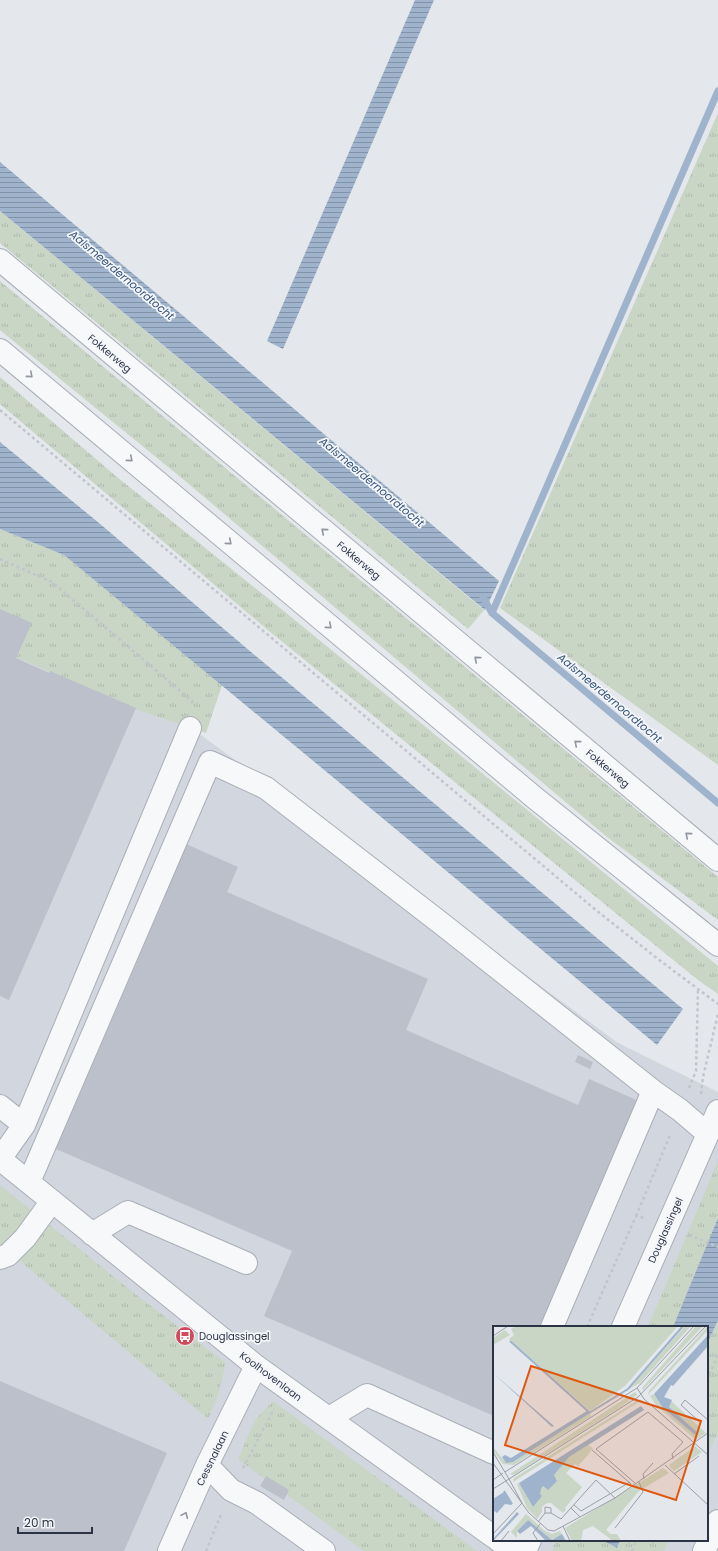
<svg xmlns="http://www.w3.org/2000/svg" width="718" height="1551" font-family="Poppins,sans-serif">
<defs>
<pattern id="grass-tufts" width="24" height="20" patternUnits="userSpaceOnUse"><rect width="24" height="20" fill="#c9d6c5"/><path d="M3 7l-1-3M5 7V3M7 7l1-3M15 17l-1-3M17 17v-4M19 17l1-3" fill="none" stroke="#adb8ab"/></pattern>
<pattern id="water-rules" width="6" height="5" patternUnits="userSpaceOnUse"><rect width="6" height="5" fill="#9fb4cc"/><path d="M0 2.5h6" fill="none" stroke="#8293a7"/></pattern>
</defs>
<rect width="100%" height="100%" fill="#e4e7ec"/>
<path fill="#d2d6de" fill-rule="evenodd" d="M0 599 59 630 618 1043 718 1092V1551H0ZM494 1327H707V1540H494Z"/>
<path fill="url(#grass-tufts)" d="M718 113V765L500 608Z
M0 211 484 610 468 629 0 243Z
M0 281 718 877V920L607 837 184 480 0 330Z
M0 377 117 477 285 612 718 966V994L698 980 269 631 0 404Z
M0 529 64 555 222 685 206 733 135 709 16 657 0 610Z
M718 1161V1218L673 1327H648Z
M0 1185 130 1290 226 1363 218 1395 208 1419 0 1244Z
M718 1320V1432L707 1456V1344Z
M273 1401 477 1551H364L238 1459 255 1420Z
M556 1540H602L617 1548 620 1540H669L664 1551H552Z"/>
<path fill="url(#water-rules)" d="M415 0H434L283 349 267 341Z
M0 162 499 581 485 610 0 211Z
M0 442 99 523 251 652 683 1009 657 1045 64 555 0 529Z
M718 1218V1320L707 1344V1327H673Z
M602 1540H620L617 1548Z"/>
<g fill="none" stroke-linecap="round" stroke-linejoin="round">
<path stroke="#9fb4cc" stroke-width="7" d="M483 597 492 613 718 803
M492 613 718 91"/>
</g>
<path fill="#bbc0ca" d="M0 609 32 623 16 658 49 673 50 671 136 708 9 1000 0 996Z
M186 844 238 867 227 892 428 979 406 1030 578 1105 589 1079 641 1102 616 1153 541 1327H494V1416L264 1316 292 1251 56 1149 165 897 163 896Z
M578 1055 593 1062 590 1069 575 1062Z
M0 1381 167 1453 124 1551H0Z
M266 1476 289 1490 284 1500 260 1486Z"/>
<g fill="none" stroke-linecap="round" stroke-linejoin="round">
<g stroke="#a9aeb7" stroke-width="24">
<path id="minor" d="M0 260 718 860
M0 350 535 798 718 945
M653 1091 680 1110 708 1134
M0 1106 24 1125
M0 1159 256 1366 494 1537
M0 1159 24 1125 190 728
M29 1182 210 762 266 788 442 924 653 1091 552 1327
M92 1234 128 1212 246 1263
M0 1258 8 1255 25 1238 52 1201
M623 1327 718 1111
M329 1418 367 1395 494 1453
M207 1465 231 1490 257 1503 324 1551
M498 1540 514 1551
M169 1551 207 1465 256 1366
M525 1551 530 1540
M704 1551 718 1521"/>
</g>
<path stroke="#c2c5cb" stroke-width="2.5" stroke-dasharray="3 3" stroke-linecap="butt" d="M0 410 597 911 658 959 718 1004
M0 559 52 582 192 701V706
M689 1088 696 1071 698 989
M701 1094 703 1077 718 1014
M636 1216 671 1133
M689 1235 718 1247
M587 1327 636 1216 645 1218
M707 1380 718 1355
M243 1468 274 1409
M206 1551 222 1512
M632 1551 637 1540"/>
<use href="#minor" stroke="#f7f8fa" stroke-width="22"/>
</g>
<defs><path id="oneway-chevron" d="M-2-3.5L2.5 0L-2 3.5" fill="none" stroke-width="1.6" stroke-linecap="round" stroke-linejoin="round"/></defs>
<g stroke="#9196a0">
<use href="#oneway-chevron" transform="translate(30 375) rotate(40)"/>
<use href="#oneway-chevron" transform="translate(130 459) rotate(40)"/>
<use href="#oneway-chevron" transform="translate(324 531) rotate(-140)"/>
<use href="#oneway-chevron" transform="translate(229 542) rotate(40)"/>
<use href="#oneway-chevron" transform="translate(329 626) rotate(40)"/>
<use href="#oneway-chevron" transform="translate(477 659) rotate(-140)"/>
<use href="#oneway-chevron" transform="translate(577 743) rotate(-140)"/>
<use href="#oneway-chevron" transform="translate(688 835) rotate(-140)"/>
<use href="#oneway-chevron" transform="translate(185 1515) rotate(-66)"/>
</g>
<defs>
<g id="bus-disc" transform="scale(1)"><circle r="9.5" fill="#d1495b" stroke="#f4f6f9"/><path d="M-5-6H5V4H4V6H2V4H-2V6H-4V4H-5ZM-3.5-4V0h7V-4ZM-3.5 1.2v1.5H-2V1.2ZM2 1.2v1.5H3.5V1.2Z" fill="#fff"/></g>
</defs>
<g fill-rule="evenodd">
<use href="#bus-disc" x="185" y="1336"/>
</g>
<g text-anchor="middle" stroke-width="3.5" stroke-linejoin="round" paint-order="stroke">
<g font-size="10" fill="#2b3445" stroke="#f4f6f9">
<text transform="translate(110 353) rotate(40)" y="4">Fokkerweg</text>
<text transform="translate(359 560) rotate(40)" y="4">Fokkerweg</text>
<text transform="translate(608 768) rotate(40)" y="4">Fokkerweg</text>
<text transform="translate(665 1230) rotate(-66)" y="4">Douglassingel</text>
<text transform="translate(271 1376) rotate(37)" y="4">Koolhovenlaan</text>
<text transform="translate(212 1458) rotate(-64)" y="4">Cessnalaan</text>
</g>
<g font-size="10" fill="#2b3445" stroke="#f4f6f9" text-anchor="start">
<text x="199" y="1340">Douglassingel</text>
</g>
<g font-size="11" font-style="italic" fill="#34527a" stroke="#f4f6f9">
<text transform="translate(122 275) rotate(40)" y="4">Aalsmeerdernoordtocht</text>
<text transform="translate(372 482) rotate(40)" y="4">Aalsmeerdernoordtocht</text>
<text transform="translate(610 698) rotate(40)" y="4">Aalsmeerdernoordtocht</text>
</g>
</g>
<g transform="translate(493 1326)">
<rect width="215" height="215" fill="#e4e7ec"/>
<path d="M23 0H185L132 60 97 85 16 13 21 9 18 3ZM192 0H198L147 57 136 63ZM203 0H210L150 64 149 62ZM215 0V4L155 69 156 65ZM12 4 17 9 0 19V12ZM142 66 144 69 126 82 21 149 17 148ZM161 68 170 82 202 109 204 106 176 81 178 75 213 107 203 114 162 78 157 70ZM145 74H149L20 156 21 152ZM97 87 98 90 21 139 10 138 0 124V121L13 137 20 136ZM95 119 100 122 95 129 85 140 82 138 73 147 89 161 72 182 73 184 70 187 58 177H54L49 181V186L44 193 34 182 24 158 26 157 40 181 48 163 76 131ZM202 120 209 126 181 145 177 141 176 139ZM170 142 176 147 146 165 113 204 118 208H124L128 215H120L100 200 90 204 88 215H79L72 202ZM33 188 52 205 59 208 67 205 69 208 59 214 35 194 24 205V212L18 206Z" fill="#c9d6c5"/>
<path d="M215 9V20L180 60 178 59 171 71 179 74 176 81 204 106 202 109 170 82 161 68ZM0 47 61 100 59 101ZM148 80 151 84 76 131 61 149 64 155 55 164 50 160 48 163 47 168 49 170 40 181 26 157ZM94 85 97 87 20 136 13 137 9 131 12 129 18 132ZM11 166 19 179 12 178 4 187 0 184V173ZM24 186 26 188 0 215V213ZM35 194 59 214 69 208 73 215H53L38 200 27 208 24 205Z" fill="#9fb4cc"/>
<path fill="none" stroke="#9fb4cc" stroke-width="2" d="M17 15 97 87M96 87 135 63 190 0M11 165 19 178"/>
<path fill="none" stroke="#9a9fa9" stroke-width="1" d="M0 10 15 0M144 62 151 73 215 129M208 97 188 79 192 74 215 94M99 124 138 158M0 126 16 153 0 163M0 137 13 155M172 139 215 179M12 146 144 62 201 0M181 148 206 130M151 153 150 148 160 137M0 154 10 147M13 155 36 187 55 204 61 205 122 172 215 107M143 158 103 123 155 86 190 116 179 128 180 133M29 177 16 153 145 71 213 0M81 179 88 185 137 156M78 182 87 191M58 187 68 193 103 154 122 172M45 196 52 187V181L58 182V187H52M70 200 77 215M122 202 150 166 146 156M0 208 29 177M8 215 16 205M45 215 40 207 47 198"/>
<path fill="#df570f" fill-opacity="0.15" stroke="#df570f" stroke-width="2" d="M38 40 208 95 183 174 12 119Z"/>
<rect width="215" height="215" fill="none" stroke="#2b3445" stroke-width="2"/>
</g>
<path d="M18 1527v6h74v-6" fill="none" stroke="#2b3445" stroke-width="2"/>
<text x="24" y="1527" font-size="12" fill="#2b3445" stroke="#f4f6f9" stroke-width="3" paint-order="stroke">20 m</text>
</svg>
